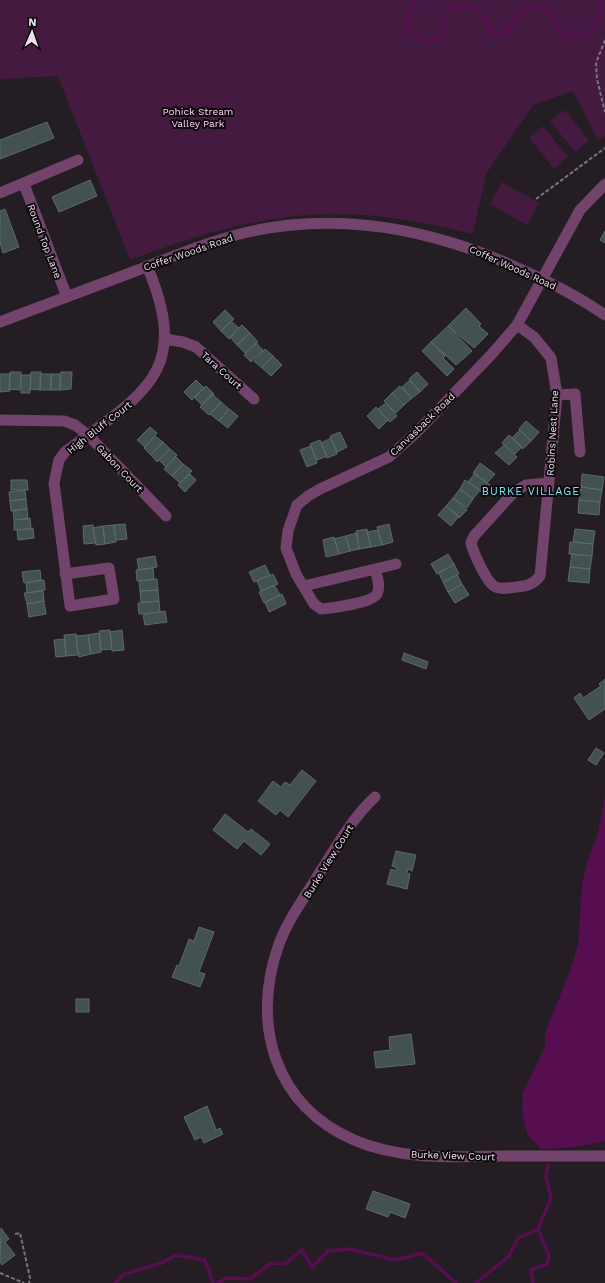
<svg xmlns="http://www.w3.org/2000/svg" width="605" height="1283" font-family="'Work Sans',sans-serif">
<rect width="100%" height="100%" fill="#251d24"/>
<path fill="#451a40" d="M0 0H605V136L598 140 573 91 533 105 486 174 473 234C415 220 356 209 296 216 239 222 183 240 130 260L58 76 0 79Z
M565 110 589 140 575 152 550 121Z
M543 126 568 157 554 169 529 138Z
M502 182 539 203 527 225 490 204Z"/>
<path fill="#560e51" d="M605 796V1141C586 1146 561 1149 541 1149L527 1134 522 1111 523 1092 545 1047V1033L569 974 578 945 582 883 590 854 597 837Z"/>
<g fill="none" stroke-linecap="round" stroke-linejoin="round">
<path stroke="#560e51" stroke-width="3.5" d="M417 0 405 20 408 30 429 41 439 39C446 25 441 19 451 5 477 4 481 10 492 33L505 34 525 7 542 6 550 13 566 39 585 34 597 25 601 0
M115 1283 124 1274 162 1263 176 1255 205 1260 213 1283
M218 1283 227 1278 250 1279 271 1263 285 1264 302 1250 312 1267 328 1251 349 1249 395 1260 422 1253 456 1283
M476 1283 509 1256 518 1238 538 1229
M533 1283 531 1270 547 1264 549 1256 538 1229 551 1198 546 1177 548 1165"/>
</g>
<path fill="#435153" stroke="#5b6a6c" d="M47 122 54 138 0 159V140Z
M90 180 97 196 59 212 52 197Z
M5 209 19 247 3 253 0 243V211Z
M605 231V243L600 240Z
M466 308 481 324 479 326 488 334 474 348 448 326Z
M225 310 234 319 221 331 213 322Z
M231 321 239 328 229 339 221 331Z
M242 325 250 333 237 345 230 337Z
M448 326 472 351 456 365 431 342Z
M250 333 258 342 245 353 237 345Z
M431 342 445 356 443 358 454 369 447 376 422 351Z
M256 343 263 350 251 362 244 355Z
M265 349 273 356 262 368 254 361Z
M273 356 282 365 271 376 262 368Z
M10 372H21L20 390 9 389Z
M31 372H41L40 390 30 389Z
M61 372H72L71 389 60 390Z
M417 372 428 384 420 392 409 379Z
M0 374H10V391L0 392Z
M40 374H51V390H40Z
M51 374H60V390H51Z
M21 375H31L30 393H21Z
M196 380 204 388 192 400 184 392Z
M410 380 420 392 412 398 402 387Z
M206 386 214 394 202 405 194 397Z
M400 386 412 398 404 405 392 393Z
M392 393 404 405 396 413 384 401Z
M212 394 221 402 209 415 200 407Z
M221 402 229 409 219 421 210 414Z
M386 403 397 416 390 422 378 409Z
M376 407 388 420 379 429 367 416Z
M229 409 238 416 228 428 219 421Z
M526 421 539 432 531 441 519 429Z
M150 427 157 433 145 447 137 440Z
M520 430 531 441 523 449 512 438Z
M340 432 347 447 337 452 330 436Z
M509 435 522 447 515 454 502 443Z
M155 436 163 442 151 455 144 448Z
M331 438 337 454 327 458 321 443Z
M320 440 327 456 317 460 310 444Z
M163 442 170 449 157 462 151 455Z
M504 445 517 457 509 465 495 453Z
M311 446 317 463 307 467 300 450Z
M170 449 177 455 166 467 159 460Z
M176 457 183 464 172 476 164 469Z
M480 463 495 474 487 483 473 473Z
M183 464 192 471 180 483 172 476Z
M475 473 490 485 483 493 468 482Z
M190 474 196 480 185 492 178 485Z
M582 474 604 477 602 490 581 487Z
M11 480H27L28 490H11Z
M465 480 480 490 473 499 460 489Z
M581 487 602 490 600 502 579 500Z
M460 489 473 499 467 508 453 498Z
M25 490 26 499 10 501 9 492Z
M453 498 467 510 459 518 446 506Z
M26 499 27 509 11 511 10 501Z
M579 500 600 502 599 515 578 513Z
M446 506 459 516 451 526 438 515Z
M27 509 28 519 14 520 13 510Z
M30 518 31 529 14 530V520Z
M125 524 127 539 116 540 114 525Z
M389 524 393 542 382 545 377 527Z
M93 525 95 543 84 544 83 526Z
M114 525 116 542 105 544 103 526Z
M103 526 105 544 96 545 93 528Z
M33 528 34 538 18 540 17 530Z
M367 529 371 547 359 549 356 531Z
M575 529 595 531 593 544 573 542Z
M378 530 382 545 371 547 367 532Z
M357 533 359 549 350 551 346 536Z
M346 536 350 551 339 554 334 539Z
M334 537 339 554 326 557 323 540Z
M570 542 593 544 592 556 569 554Z
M448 554 454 564 437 574 431 564Z
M572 554 592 556 590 569 570 567Z
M155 556 157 567 139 570 137 559Z
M454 564 459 574 443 582 439 573Z
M265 565 270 575 254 582 249 572Z
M570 567 590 569 589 583 568 581Z
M153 568 154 579 137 581 136 570Z
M40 570 41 580 24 583 22 572Z
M273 574 278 584 261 591 257 581Z
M457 575 462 584 448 592 443 582Z
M157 579 158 590 140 591 139 581Z
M44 580 45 590 27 593 26 583Z
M462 584 469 595 455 603 448 592Z
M274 585 280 595 264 603 259 592Z
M158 590 159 601 141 602 140 591Z
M43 591 44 601 27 604 24 593Z
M282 594 286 604 269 612 265 602Z
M44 601 46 614 29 617 27 604Z
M159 601 160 612 139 614 138 603Z
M165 611 167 622 145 625 143 615Z
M110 630 112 649 101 650 99 631Z
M122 630 124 650 112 651 110 632Z
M99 633 101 652 91 654 88 635Z
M76 634 78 655 66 656 64 635Z
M88 635 91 654 79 657 76 636Z
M65 639 66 656 56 657 54 640Z
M404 653 428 662 426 669 402 660Z
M605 679V709L589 720 574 698 580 693 583 698 601 686 599 684Z
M596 748 604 753 596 765 588 760Z
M302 770 316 781 288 817 280 810 276 815 258 801 273 781 281 787 285 782 290 785Z
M225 814 248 832 251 829 270 844 261 855 244 841 237 849 213 830Z
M396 851 416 855 412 871 408 869 407 873 410 874 407 889 387 884 391 869 396 871 397 868 392 866Z
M199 927 214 932 199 972 205 974 200 987 172 977 177 965 179 966 189 939 194 941Z
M76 999H89V1012H76Z
M411 1034 415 1064 376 1068 374 1052 390 1050 389 1037Z
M207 1106 216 1130 220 1128 223 1134 204 1143 201 1137 195 1140 184 1117Z
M373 1191 410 1204 405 1218 390 1212 388 1217 366 1209Z
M1 1228 9 1239 5 1242 15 1255 2 1265 0 1261Z"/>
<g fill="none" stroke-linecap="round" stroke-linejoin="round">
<path stroke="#7b747a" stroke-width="2" stroke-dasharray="4 2" stroke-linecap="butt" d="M605 40 596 63 597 79 605 112
M536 199 605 148
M15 1234 20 1233 30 1278 29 1283
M0 1273 24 1283"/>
<path stroke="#72446c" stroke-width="11" d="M24 184 67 297
M0 193 78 160
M517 325 534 337 551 358 557 395 540 576C533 585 526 586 516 587 509 588 500 590 494 586 486 581 473 552 471 543L474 536 514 492 526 485 549 483
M165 339 183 342 196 347 254 399
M557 395 575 394 580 452
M0 420 64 421 75 425 88 435 166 516
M375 569C377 576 381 586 377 594 372 603 332 608 321 609L314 604 296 574 286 548 288 531 297 505 308 496 320 489 389 457 415 434 491 355 517 325 580 210 605 184
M65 574 109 568 114 599 70 606 54 483 59 460 65 452C142 394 193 374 147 266
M304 586 396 564
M375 797C352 818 337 846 320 872 306 896 287 920 278 947 251 1025 275 1106 354 1140 400 1160 452 1157 502 1156 536 1156 571 1156 605 1156"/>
<path stroke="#72446c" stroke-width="11" d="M0 322C46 305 92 287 138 270 174 256 210 241 248 232 341 211 435 230 520 269 550 282 579 297 605 315"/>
</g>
<g text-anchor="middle" stroke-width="4" stroke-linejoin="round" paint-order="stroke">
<g font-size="10" fill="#fdd4f6" stroke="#0c080b">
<text x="198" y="115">Pohick Stream<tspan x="198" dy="12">Valley Park</tspan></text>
</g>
<g font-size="10" fill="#e9e3e8" stroke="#0c080b">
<text transform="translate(45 241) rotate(69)" y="4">Round Top Lane</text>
<text transform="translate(188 252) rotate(-19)" y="4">Coffer Woods Road</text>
<text transform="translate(513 267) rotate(24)" y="4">Coffer Woods Road</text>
<text transform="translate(222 370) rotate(42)" y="4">Tara Court</text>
<text transform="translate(422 424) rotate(-44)" y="4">Canvasback Road</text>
<text transform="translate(99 427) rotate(-38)" y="4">High Bluff Court</text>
<text transform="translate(552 433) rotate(-87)" y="4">Robins Nest Lane</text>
<text transform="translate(120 468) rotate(46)" y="4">Gabon Court</text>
<text transform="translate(328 861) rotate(-58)" y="4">Burke View Court</text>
<text transform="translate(453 1155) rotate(2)" y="4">Burke View Court</text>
</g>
<g font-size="11" letter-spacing="1" fill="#7ce7f2" stroke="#0c080b">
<text x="531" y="495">BURKE VILLAGE</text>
</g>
</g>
<g transform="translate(32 32) rotate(2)" stroke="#0c080b" stroke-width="3" paint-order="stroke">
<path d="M0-3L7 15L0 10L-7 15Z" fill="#e9e3e8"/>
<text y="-6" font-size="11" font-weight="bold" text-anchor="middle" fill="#e9e3e8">N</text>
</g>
</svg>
